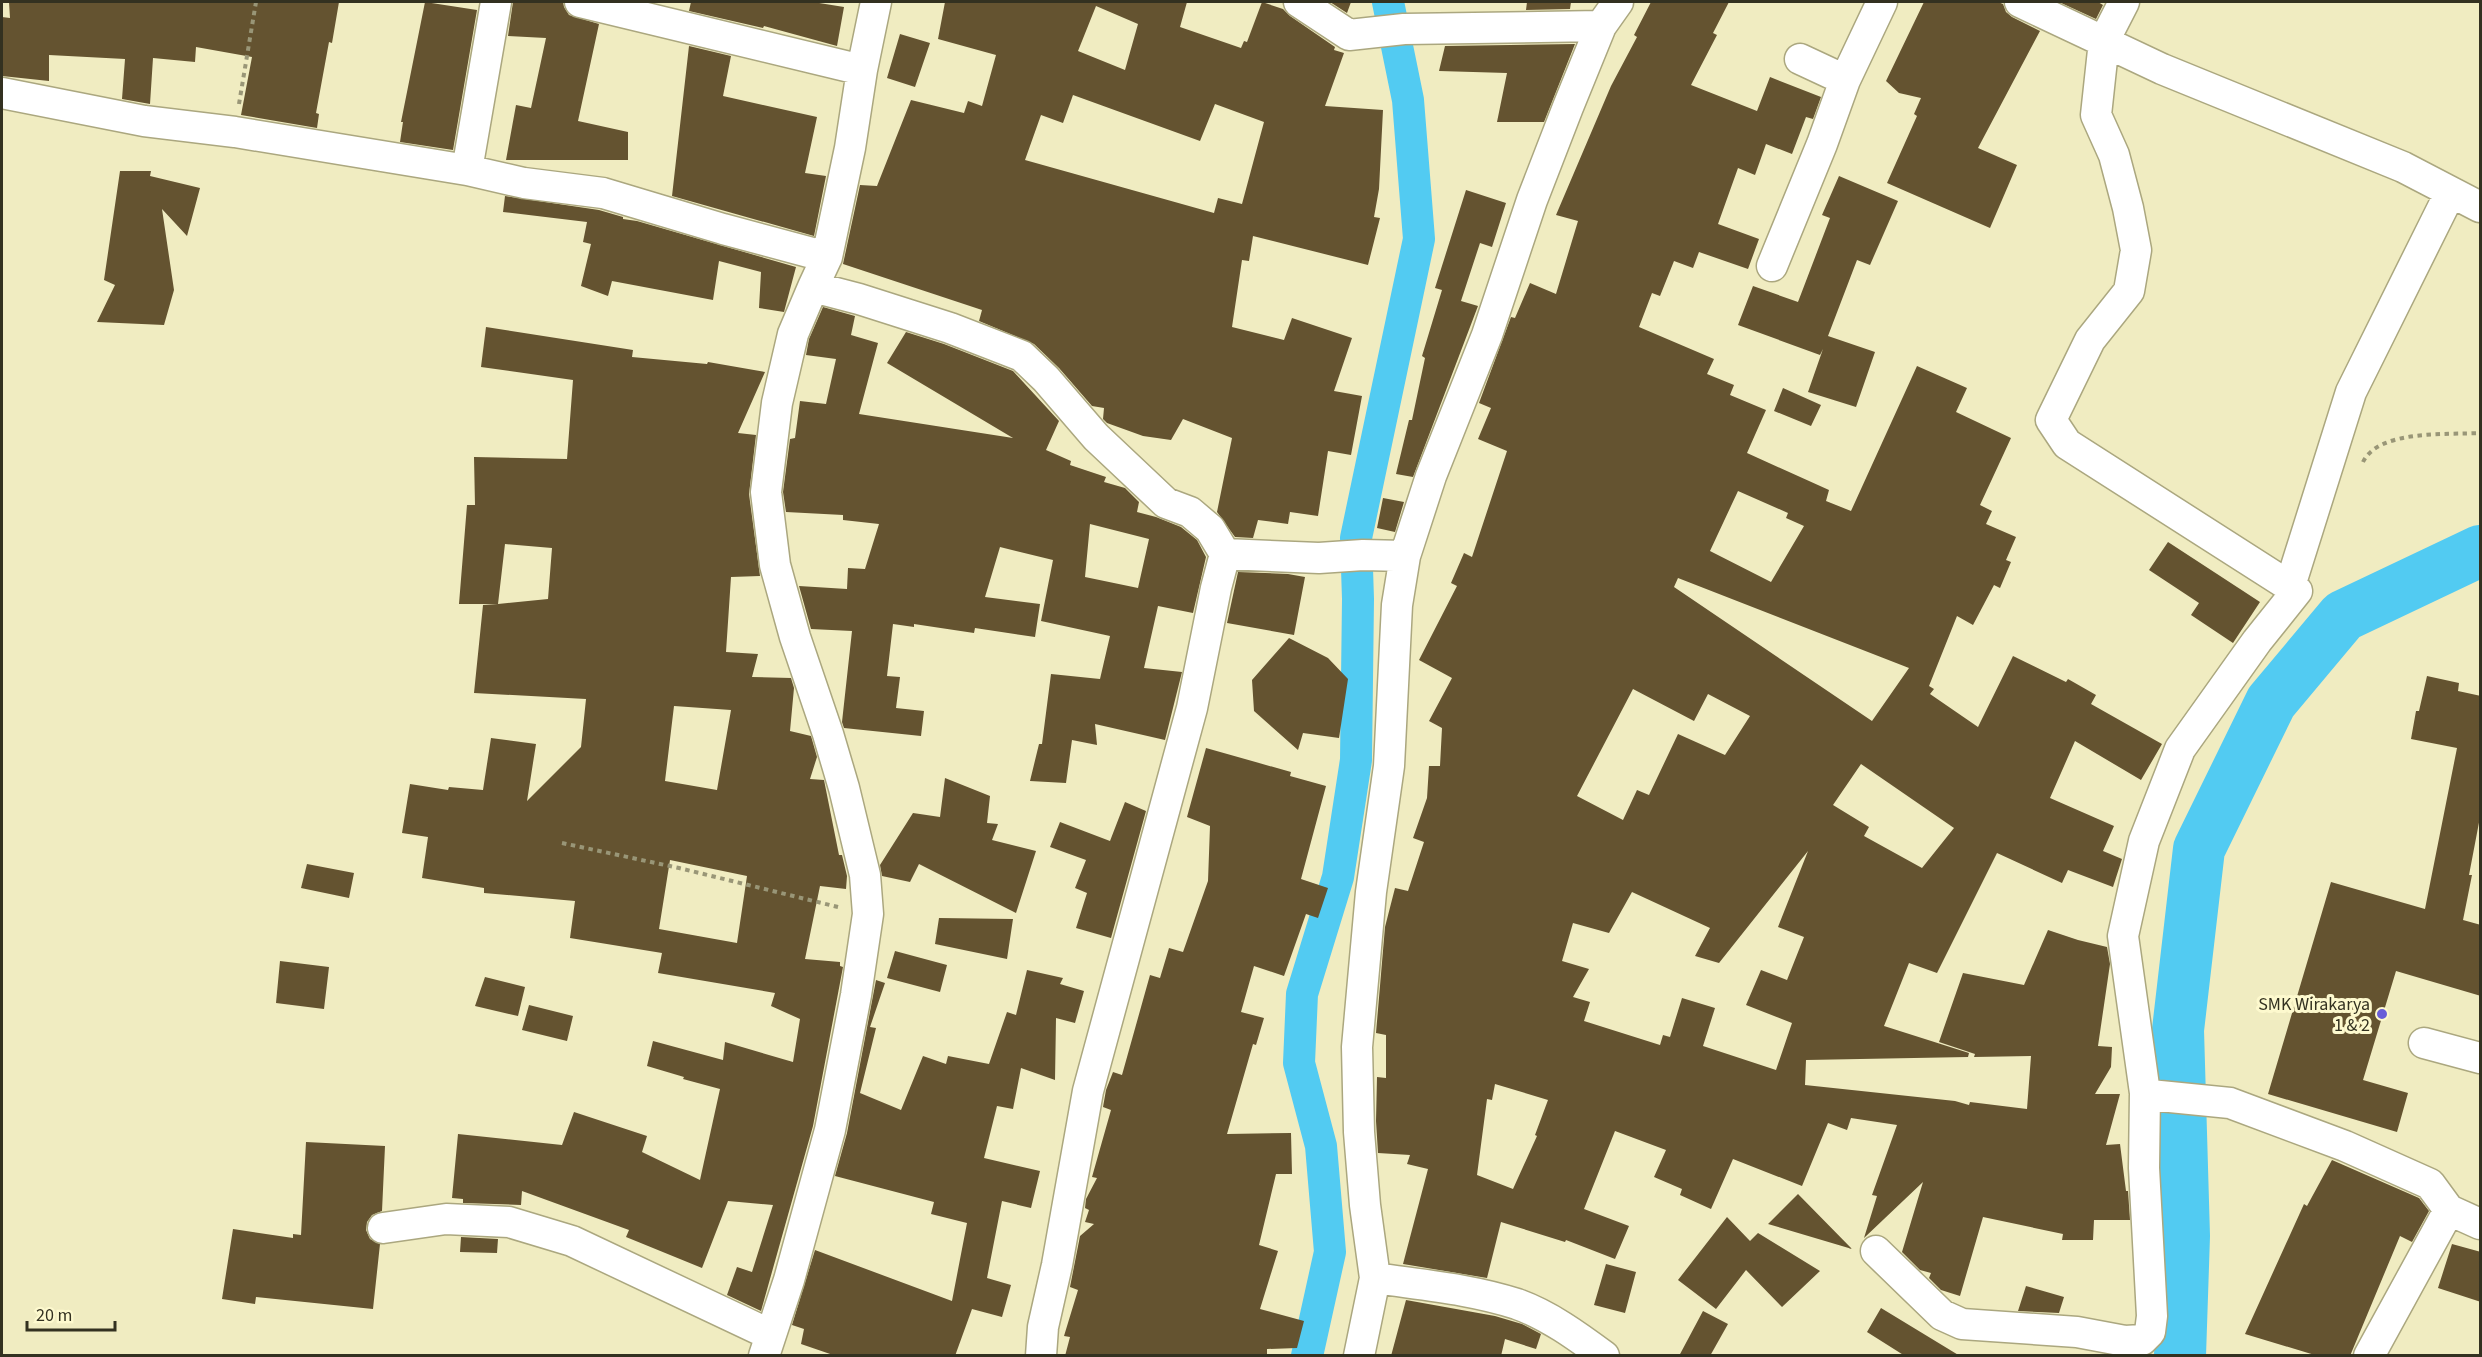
<svg xmlns="http://www.w3.org/2000/svg" width="2482" height="1357" font-family="'Source Sans 3',sans-serif">
<rect width="100%" height="100%" fill="#f0ecc1"/>
<g fill="none" stroke-linecap="round" stroke-linejoin="round">
<path stroke="#52cbf2" stroke-width="32" d="M1307 1356 1330 1252 1321 1146 1299 1063 1302 994 1338 877 1356 760 1358 599 1356 538 1419 239 1408 100 1388 2"/>
<path stroke="#52cbf2" stroke-width="52" d="M2180 1356 2184 1236 2178 1030 2199 849 2271 702 2343 616 2480 551"/>
</g>
<path fill="#645330" fill-rule="evenodd" d="M9 2H339L332 43 329 42 316 113 319 114 317 128 241 115 252 57 196 47 195 62 153 58 150 104 122 99 125 59 49 55V81L2 76V17L10 18Z
M425 2 477 10 453 150 400 142 403 122H401Z
M513 2H563L564 7 569 15 599 24 578 121 628 132V160H506L516 105 531 108 546 38 508 36Z
M691 2H813L844 7 837 46 764 26 763 28 689 11Z
M945 2H1187L1180 27 1241 48 1244 41 1247 42 1262 2 1283 9 1290 16 1335 47 1334 50 1344 53 1325 106 1383 110 1379 189 1374 217 1380 218 1368 265 1253 236 1249 261 1242 260 1232 327 1284 340 1292 318 1352 338 1334 391 1362 396 1351 455 1328 451 1318 516 1290 512 1288 524 1258 520 1253 538 1235 537 1217 512 1232 438 1183 419 1171 440 1143 436 1107 423 1103 419 1104 408 1092 406 1059 368 1034 344 979 321 982 310 843 264 860 185 877 186 911 100 964 113 968 101 982 106 996 55 938 39ZM1096 6 1138 24 1125 70 1078 51ZM1073 95 1200 141 1215 104 1264 122 1242 204 1218 198 1214 213 1025 160 1041 115 1063 123Z
M1330 2H1351L1347 13Z
M1527 2H1571L1570 9 1526 10Z
M1651 2H1729L1713 33 1717 35 1691 85 1757 111 1770 77 1821 97 1813 119 1806 117 1792 154 1766 144 1755 175 1738 168 1718 224 1759 239 1748 269 1699 252 1693 268 1674 261 1660 296 1652 293 1639 327 1714 359 1707 374 1734 385 1730 395 1766 410 1747 453 1829 490 1826 501 1851 511 1917 366 1967 388 1956 412 2011 438 1980 505 1992 511 1986 524 2016 537 2006 560 2011 562 2000 588 1994 585 1973 625 1957 616 1929 686 1934 689 1930 694 1978 727 2013 656 2066 682 2068 679 2096 695 2091 704 2162 744 2141 780 2075 741 2050 798 2114 826 2103 851 2122 859 2113 887 2068 870 2062 883 1997 853 1937 973 1909 963 1884 1026 1969 1053 1968 1057 1806 1060 1805 1085 1955 1101 1969 1105 1970 1102 2027 1109 2031 1056 1974 1057 1975 1054 1939 1042 1963 973 2024 985 2048 930 2078 940 2107 947 2110 964 2098 1046 2112 1047 2111 1067 2095 1094H2120L2106 1145 2120 1144 2126 1191H2128L2130 1220H2094L2093 1240H2062L2063 1234 1983 1217 1960 1296 1941 1290 1929 1278 1931 1273 1920 1270 1902 1252 1923 1182 1864 1238 1877 1196 1872 1195 1897 1125 1851 1118 1847 1130 1828 1123 1802 1186 1733 1159 1711 1209 1680 1195 1682 1189 1654 1177 1666 1150 1615 1131 1584 1209 1629 1226 1615 1259 1566 1240 1565 1242 1501 1222 1487 1278 1403 1264 1428 1169 1407 1164 1410 1155 1378 1153 1376 1121 1377 1077 1386 1078V1035L1376 1033 1385 927 1395 888 1408 891 1424 842 1413 838 1427 798 1429 766H1440L1442 728 1429 721 1452 678 1419 660 1457 586 1451 583 1464 553 1472 557 1507 451 1478 439 1491 408 1479 403 1511 317 1515 318 1530 283 1556 294 1578 221 1556 215 1611 86 1637 37 1634 35ZM1738 491 1788 513 1786 518 1804 526 1771 582 1710 551ZM1678 578 1909 668 1872 721 1674 587ZM1633 689 1694 721 1708 694 1750 716 1725 755 1678 734 1649 795 1637 790 1623 820 1577 796ZM1861 764 1954 828 1922 868 1864 836 1869 827 1833 805ZM1808 851 1778 927 1804 937 1787 980 1761 970 1746 1005 1792 1023 1776 1070 1703 1046 1715 1008 1682 998 1670 1037 1663 1035 1660 1045 1584 1021 1590 1002 1573 997 1589 969 1562 961 1573 923 1609 933 1632 892 1710 928 1695 956 1719 963ZM1495 1084 1548 1100 1535 1135 1537 1136 1513 1189 1477 1175 1487 1099 1492 1100Z
M1924 2H1998L2003 4 2006 12 2012 17 2040 31 1978 148 2017 165 1990 228 1887 183 1917 116 1914 114 1921 98 1899 93 1886 81Z
M2059 2H2098L2103 5 2096 19Z
M900 34 930 43 915 87 887 78Z
M1575 44 1544 122H1497L1507 73 1439 71 1445 46Z
M689 46 731 56 723 96 817 117 805 173 826 176 814 236 672 196Z
M120 171H151L150 176 200 188 187 236 162 209 174 290 164 325 97 322 115 285 104 280Z
M1839 176 1898 201 1870 265 1857 260 1828 336 1875 352 1856 407 1808 392 1823 349 1820 355 1738 325 1753 286 1798 302 1830 218 1822 215Z
M1466 190 1506 203 1492 247 1480 243 1461 301 1478 306 1413 477 1396 474 1409 420H1412L1425 358 1422 356 1442 290 1435 288Z
M505 196 599 210 623 217V219L637 221 796 267 784 312 759 308 761 272 719 261 713 300 612 281 608 296 581 286 591 244 583 242 587 222 503 212Z
M823 307 855 316 851 335 878 343 859 414 1013 438 887 363 906 332 944 344 1013 371 1059 421 1046 450 1071 461 1070 465 1106 477 1104 482 1125 488 1139 502 1137 512 1156 517 1181 527 1197 540 1206 557 1193 613 1158 606 1144 668 1182 672 1165 740 1095 724 1097 745 1072 740 1066 783 1030 781 1039 744H1042L1051 674 1100 679 1110 636 1041 621 1053 560 1000 547 985 597 1040 604 1035 637 975 628 974 633 914 624V627L893 624 887 676 900 677 896 708 924 711 921 736 844 728 842 722 852 631 811 629 799 586 847 589 848 568 865 569 879 524 843 520V515L786 512 783 492 790 439 795 438 800 401 826 404 836 359 806 355 809 339ZM1090 524 1149 539 1138 588 1085 577Z
M486 327 633 350 632 357 707 364 708 362 765 372 738 433 756 435 749 494 760 576 731 577 726 652 758 654 752 677 791 678 794 688 790 731 811 736 817 757 810 779 824 780 839 855H842L847 876 846 889 820 886 805 959 840 962V966L843 967 813 1126 761 1311 727 1295 737 1267 752 1272 773 1205 728 1201 702 1268 626 1237 629 1230 522 1191 521 1205 463 1203V1199L452 1198 458 1134 562 1145 574 1112 647 1136 642 1152 700 1180 720 1089 683 1079 684 1077 647 1066 653 1041 723 1060 725 1042 793 1062 800 1019 771 1006 775 993 658 973 662 953 570 938 575 901 484 893V888L422 878 428 837 402 833 410 784 448 790 449 787 483 790 491 738 536 744 527 801 581 747 586 699 474 693 483 605 498 604H459L467 505H475L474 457 567 459 573 380 481 367ZM505 544 552 548 548 599 498 604ZM674 706 731 710 717 790 665 781ZM670 860 747 876 737 943 659 929Z
M1783 388 1821 405 1811 426 1774 411Z
M1383 498 1404 502 1395 532 1377 528Z
M2168 542 2260 602 2233 643 2191 615 2199 603 2149 570Z
M1238 572 1288 574 1305 577 1294 635 1227 623Z
M1289 638 1328 658 1348 679 1339 738 1303 733 1298 750 1254 711 1252 680Z
M2427 676 2459 683 2458 691 2481 696V812L2469 875H2472L2463 920 2481 925V996L2396 971 2363 1080 2408 1093 2397 1132 2268 1094 2331 882 2425 909 2457 748 2411 739 2416 711H2419Z
M1206 748 1291 772 1290 776 1326 786 1301 879 1328 888 1318 918 1306 914 1284 976 1254 966 1241 1012 1264 1018 1256 1045 1253 1044 1227 1134 1291 1133 1292 1174H1276L1259 1245 1278 1251 1260 1309 1304 1321 1297 1348 1267 1349V1356H1065L1070 1337 1064 1336 1078 1290 1070 1287 1080 1236 1094 1224 1085 1222 1089 1210 1085 1208 1086 1199 1097 1178 1092 1177 1111 1110 1103 1107 1106 1090 1113 1072 1122 1075 1150 975 1160 978 1169 948 1183 952 1208 881 1210 826 1187 817Z
M945 778 990 796 987 823 998 824 992 840 1036 851 1016 913 919 864 910 882 882 876 880 865 913 813 940 817Z
M1125 802 1146 811 1111 938 1076 928 1087 893 1075 888 1086 860 1050 847 1060 822 1110 841Z
M307 864 354 873 349 898 301 888Z
M939 918 1013 919 1007 959 935 944Z
M895 951 947 965 940 992 887 978Z
M280 961 329 967 324 1009 276 1003Z
M1027 970 1063 978 1060 984 1084 991 1075 1023 1056 1018 1055 1080 1021 1068 1013 1109 997 1106 984 1158 1040 1171 1031 1208 1002 1201 987 1278 1011 1285 1002 1317 972 1309 955 1356H836L801 1344 804 1329 792 1325 815 1250 952 1301 967 1223 931 1214 934 1202 835 1176 847 1133 876 980 885 983 870 1027 876 1028 860 1093 901 1110 923 1056 946 1064 948 1056 989 1064 1007 1012 1016 1015Z
M485 977 525 987 518 1016 475 1006Z
M529 1005 573 1016 567 1041 522 1030Z
M306 1142 385 1146 382 1211 372 1215 367 1222 366 1230 370 1239 380 1244 373 1309 256 1297 255 1304 222 1299 233 1229 293 1238V1234L301 1235Z
M2332 1160 2419 1198 2429 1211 2412 1242 2400 1236 2350 1356H2318L2245 1334 2304 1204 2307 1206Z
M1798 1194 1852 1249 1768 1224Z
M1727 1217 1750 1241 1758 1233 1820 1271 1782 1307 1746 1270 1716 1309 1678 1280Z
M461 1237 498 1239 497 1253 460 1252Z
M2452 1244 2481 1252V1302L2438 1288Z
M1606 1264 1636 1272 1625 1313 1594 1305Z
M2026 1286 2064 1297 2059 1313 2018 1311Z
M1406 1300 1495 1316 1522 1324 1541 1334 1536 1349 1505 1339 1501 1356H1391Z
M1881 1308 1960 1356H1905L1867 1332Z
M1703 1311 1728 1324 1710 1356H1679Z"/>
<g fill="none" stroke-linecap="round" stroke-linejoin="round">
<g stroke="#aba77f" stroke-width="33">
<path id="minor" d="M580 2 862 70
M876 2 862 70 850 148 827 257 813 287 859 299 950 328 1022 356 1046 379 1096 437 1166 503 1190 512 1210 529 1225 554 1319 558 1363 555 1405 556
M1299 2 1349 35 1404 29 1601 26
M2020 2 2162 69 2403 167 2480 207
M1800 59 1845 80
M2 93 144 121 235 132 467 170 524 183 603 193 723 229 827 257
M467 170 496 2
M1772 266 1822 144 1845 80 1882 2
M2290 586 2351 392 2450 193
M2424 1043 2480 1058
M2145 1093 2150 1095 2230 1103 2345 1146 2430 1184 2449 1210 2369 1356
M2449 1210 2480 1224
M383 1228 446 1219 509 1222 572 1241 771 1335
M1876 1251 1942 1315 1962 1324 2077 1332 2125 1341 2142 1340 2150 1332 2152 1316 2144 1168 2145 1093 2123 936 2144 841 2180 749 2257 641 2297 591 2067 444 2051 420 2090 340 2129 291 2136 250 2128 208 2114 155 2096 115 2104 41 2124 2
M1375 1278C1422 1285 1471 1289 1517 1304 1548 1315 1577 1336 1604 1356
M764 1356 789 1280 830 1130 856 995 868 914 865 875 844 788 828 734 795 637 775 565 766 492 777 403 793 334 813 287
M1041 1356 1043 1327 1057 1265 1088 1091 1192 708 1216 588 1225 554
M1359 1356 1375 1278 1365 1205 1359 1132 1357 1047 1371 892 1389 766 1397 605 1405 556 1431 476 1487 335 1532 200 1568 107 1601 26 1618 2"/>
</g>
<path stroke="#999677" stroke-width="4" stroke-dasharray="4.5 4.5" stroke-linecap="butt" d="M239 104 256 2
M2363 462C2379 429 2448 435 2480 433
M562 843 679 868 838 907"/>
<use href="#minor" stroke="#fff" stroke-width="30"/>
</g>
<circle fill="#695ed8" stroke="#fdf9ce" stroke-width="2" cx="2382" cy="1014" r="6"/>
<g text-anchor="middle" stroke-width="6" stroke-linejoin="round" paint-order="stroke">
<g font-size="18" fill="#333120" stroke="#fdf9ce" text-anchor="end">
<text x="2370" y="1010">SMK Wirakarya<tspan x="2370" dy="21">1 &amp; 2</tspan></text>
</g>
</g>
<rect width="2482" height="1357" fill="none" stroke="#333120" stroke-width="6"/>
<path d="M27 1321v9h88v-9" fill="none" stroke="#333120" stroke-width="3"/>
<text x="36" y="1321" font-size="18" fill="#333120" stroke="#fdf9ce" stroke-width="4.5" paint-order="stroke">20 m</text>
</svg>
